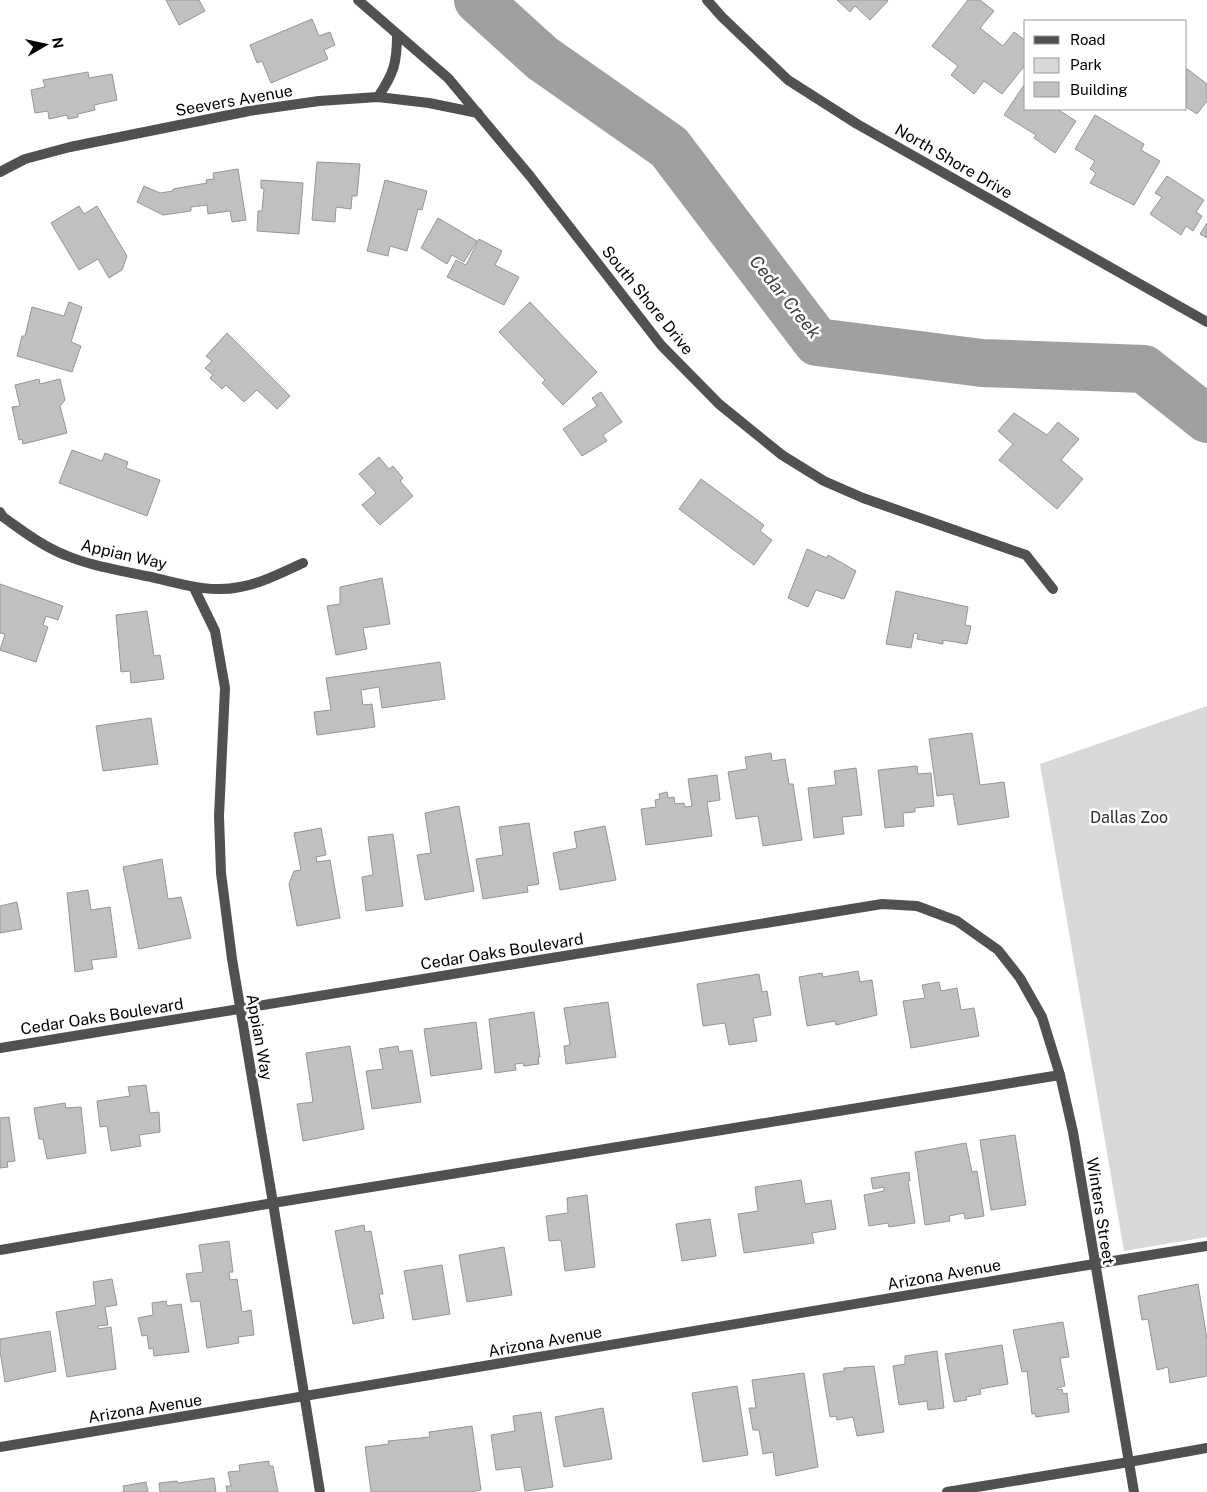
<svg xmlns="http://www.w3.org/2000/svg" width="1207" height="1492" font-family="'Public Sans',sans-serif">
<rect width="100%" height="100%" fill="#fff"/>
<path fill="#d8d8d8" d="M1207 706V1237L1124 1251 1040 764Z"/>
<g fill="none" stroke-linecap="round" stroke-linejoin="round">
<path stroke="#9f9f9f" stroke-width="48" d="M478 0 542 58 669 147 817 342 982 363 1144 369 1207 419"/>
</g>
<path fill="#c0c0c0" stroke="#959595" d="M166 0H199L205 11 179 25Z
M837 0H887L888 1 870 20 855 6 850 12Z
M968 0H980L994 11 980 28 1003 46 1014 32 1026 41V64L1002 94 984 81 974 94 951 75 958 66 932 46Z
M312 19 319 36 330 32 335 45 324 50 328 59 271 83 262 61 257 63 250 45Z
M1186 68 1207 84V101L1197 114 1186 107Z
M88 72 89 78 112 74 117 100 94 105 95 110 78 114V117L68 119 67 115 49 119 48 111 35 113 31 90 45 87 43 80Z
M1026 82V109H1057L1076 121 1055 153 1034 138 1036 135 1004 115Z
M1095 115 1144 144 1141 150 1160 161 1134 205 1090 183 1096 173 1090 169 1095 161 1075 149Z
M317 162 360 164 357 196H352L351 209 336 207 335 222 312 220Z
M238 169 246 220 232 222 230 211 208 214 207 205 191 207V211L163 215 137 202 144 186 160 193 173 191V189L207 183 206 180 214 179 213 173Z
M1167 176 1204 200 1196 212 1202 216 1193 231 1186 226 1181 235 1150 214 1162 197 1155 193Z
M261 180 303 183 299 234 257 231 258 211H262L264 189 261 188Z
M385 180 427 191 422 210 418 209 407 251 390 246 388 256 367 251Z
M79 206 84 214 97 206 127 256 122 270 109 278 98 259 79 270 51 223Z
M438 218 477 241 464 262 452 255 447 264 421 248Z
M1207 223V238L1200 234Z
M479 239 502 251 495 265 519 277 504 305 447 277 456 260 466 265Z
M69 302 82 307 71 342 81 346 72 372 17 356 22 336H25L32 307 64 316Z
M530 302 597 372 563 405 542 383 545 380 499 332Z
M227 333 290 396 277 409 257 390 244 402 226 385 222 389 210 378 213 375 205 368 212 361 206 356Z
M39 379 40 384 60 379 65 400 60 406 67 433 23 444 22 439 19 440 12 407 20 406 15 385Z
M601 392 622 422 603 435 607 441 582 456 563 429 597 406 592 398Z
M1014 413 1047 435 1058 422 1079 439 1061 460 1083 479 1057 509 999 460 1013 444 998 431Z
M72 450 102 461 105 453 128 462 126 468 160 480 147 516 59 483Z
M379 457 389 469 393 466 403 478 400 481 413 496 380 525 362 505 376 493 359 474Z
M701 479 764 525 760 531 772 540 754 565 679 509Z
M807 549 827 558 828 555 856 571 844 599 816 590 808 607 788 598Z
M382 578 390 624 363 628 367 649 336 655 327 606 340 604V587Z
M0 584 63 606 58 620 46 616 43 625 48 627 36 662 0 650 5 634 0 633Z
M896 591 968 607 965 625 971 626 967 644 943 640V644L917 639 918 634 914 633 911 648 886 644Z
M147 611 154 656 160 655 164 679 131 683 130 671 121 672 116 615Z
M440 662 445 699 382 708 379 687 361 690 363 705 372 704 375 727 317 735 314 712 331 710 326 678Z
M151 718 158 764 103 771 96 726Z
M972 733 980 785 1004 782 1009 817 958 825 953 794 937 796 929 739Z
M771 753 772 761 785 759 789 784H793L802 840 763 846 758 816 736 819 728 772 747 769 745 757Z
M917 766 918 774 931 773 934 806 915 808V812L903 813 904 826 885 828 878 770Z
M856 768 862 815 842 817 844 834 814 838 808 788 836 785 834 771Z
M717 775 720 800 707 802 712 836 646 845 641 809 656 807 655 800 660 799 659 794 667 792 668 798 674 797 675 804 684 803 685 807 692 806 688 779Z
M459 806 474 891 425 900 417 855 431 853 425 813Z
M529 823 539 884 527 886 528 892 483 899 476 859 503 855 499 827Z
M605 826 616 880 560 890 553 853 577 848 574 832Z
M321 828 326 855 316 857 317 862 330 860 340 918 297 926 289 884 294 871 301 870 294 833Z
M393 834 403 906 366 911 362 877 373 875 368 837Z
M162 859 168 899 181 897 191 938 139 949 123 867Z
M88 890 91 910 110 907 117 957 91 960 93 969 75 972 67 893Z
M17 902 22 929 0 933V906Z
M858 971 860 982 872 980 877 1015 836 1025 835 1021 807 1026 799 977 822 973 823 977Z
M759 974 762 992 767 991 771 1015 753 1018 757 1041 729 1045 725 1023 703 1026 697 984Z
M939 982 941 991 957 988 961 1010 974 1008 979 1036 911 1048 903 1001 925 998 922 985Z
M608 1002 616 1057 566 1064 564 1046 570 1045 564 1008Z
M534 1012 540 1057H538L539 1064 524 1066 523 1063 515 1064 516 1070 495 1073 489 1019Z
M476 1022 482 1069 431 1076 424 1029Z
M350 1046 364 1129 303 1141 297 1104 313 1102 306 1053Z
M398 1046 399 1052 412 1050 421 1102 372 1109 366 1071 383 1069 379 1049Z
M146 1085 150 1113 159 1112 160 1132 139 1135 141 1146 111 1151 107 1126 100 1127 97 1101 130 1096 128 1087Z
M65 1103 66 1108 81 1107 86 1153 47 1159 43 1139H39L34 1108Z
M9 1117 15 1161 7 1162 8 1167 0 1168V1118Z
M1015 1135 1026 1205 991 1210 980 1140Z
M966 1143 972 1172 977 1171 984 1216 965 1219 964 1213 949 1216 950 1221 925 1225 915 1152Z
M909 1172 910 1181H908L915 1223 889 1227 888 1223 869 1226 864 1195 884 1191V1187L873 1189 871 1178Z
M801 1180 805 1204 831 1200 836 1229 812 1233 814 1243 744 1253 738 1214 758 1211 755 1187Z
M587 1195 595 1267 565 1271 561 1240 549 1241 546 1216 568 1213 567 1198Z
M710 1219 716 1256 682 1261 676 1224Z
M364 1225 365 1232 371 1231 383 1294H379L384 1318 353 1324 335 1231Z
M229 1241 233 1272H229L230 1280 237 1279 242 1312 251 1310 254 1335 238 1337 239 1343 207 1348 200 1301 191 1302 186 1274 203 1272 199 1245Z
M504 1247 512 1295 467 1302 459 1255Z
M442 1265 450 1314 413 1320 404 1271Z
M112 1279 117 1305 105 1307 108 1325 98 1326V1329L111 1327 116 1369 67 1377 56 1312 96 1305 93 1282Z
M1198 1284 1207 1339V1376L1170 1383 1168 1367 1157 1370 1148 1319 1142 1320 1138 1296Z
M166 1301 167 1306 181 1304 189 1352 154 1356 153 1348 149 1349 147 1335 142 1336 138 1318 153 1315 152 1303Z
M1063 1322 1069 1357 1060 1358 1065 1386 1057 1388V1390L1062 1389 1063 1394 1067 1393 1069 1412 1036 1417 1035 1413 1032 1414 1027 1371 1022 1372 1013 1330Z
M50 1331 56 1371 5 1382 0 1351V1339Z
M1002 1345 1008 1384 980 1389 981 1394 966 1397 967 1400 954 1402 945 1354Z
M937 1351 944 1408 928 1410 927 1401 899 1405 893 1366 905 1364V1356Z
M874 1366 884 1432 857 1436 853 1417 837 1420 836 1416 830 1417 823 1374 844 1371V1368Z
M804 1373 818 1467 776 1476 773 1452 763 1454 759 1430H753L749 1408H756L752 1380Z
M737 1386 748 1455 703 1462 692 1393Z
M603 1408 612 1459 564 1467 555 1417Z
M541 1412 553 1487 525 1491 521 1467 496 1470 491 1435 515 1431 513 1416Z
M472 1426 481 1490 471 1492H371L365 1447 389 1444 388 1441 430 1437 429 1432Z
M269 1461V1466H273L278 1492H227L226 1486H231L228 1472 240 1471 239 1465Z
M214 1478 216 1492H160L159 1483 177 1481 178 1483Z
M146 1482 148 1492H122H124L123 1486Z"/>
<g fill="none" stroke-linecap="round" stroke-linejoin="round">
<path stroke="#515151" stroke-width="10" d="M0 1250 273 1203 1060 1075
M1094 1264 1207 1246
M947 1492 1129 1462"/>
<path stroke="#515151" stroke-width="10" d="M358 0 448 78 530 176 661 345 719 404 782 455 824 481 863 498 1026 555 1053 589
M707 0 722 17 788 80 857 124 1207 322
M378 97C394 73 397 63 397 35
M0 172 25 159 70 147 249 111 319 101 378 97 429 103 478 113
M0 512 3 517C23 531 42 546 65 555 91 566 119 570 146 576 177 582 207 594 240 587 262 583 283 572 303 563
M194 588 215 631 225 688 219 816 221 873 232 959 273 1203 320 1492
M0 1048 882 904 917 906 957 921 998 950 1020 978 1042 1017 1060 1075 1073 1132 1134 1492
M0 1447 1094 1264
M1129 1462 1207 1448"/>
</g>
<g text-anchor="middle" stroke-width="5" stroke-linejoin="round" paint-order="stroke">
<g font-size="16" fill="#000" stroke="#fff">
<text transform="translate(234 100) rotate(-10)" y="6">Seevers Avenue</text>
<text transform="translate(954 161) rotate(30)" y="6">North Shore Drive</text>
<text transform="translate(648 300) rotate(51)" y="6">South Shore Drive</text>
<text transform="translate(124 554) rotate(13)" y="6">Appian Way</text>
<text transform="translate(502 951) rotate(-9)" y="6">Cedar Oaks Boulevard</text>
<text transform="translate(102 1016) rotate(-9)" y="6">Cedar Oaks Boulevard</text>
<text transform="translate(260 1037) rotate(80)" y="6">Appian Way</text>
<text transform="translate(1101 1211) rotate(81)" y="6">Winters Street</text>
<text transform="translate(944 1274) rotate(-10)" y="6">Arizona Avenue</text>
<text transform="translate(545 1341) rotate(-10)" y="6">Arizona Avenue</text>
<text transform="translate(145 1408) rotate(-9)" y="6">Arizona Avenue</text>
</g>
<g font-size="16" fill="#2f2f2f" stroke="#fff">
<text x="1129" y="823">Dallas Zoo</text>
</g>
<g font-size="18" font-style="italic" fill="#404040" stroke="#fff">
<text transform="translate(785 297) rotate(51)" y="6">Cedar Creek</text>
</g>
</g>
<rect x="1024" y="20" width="162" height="90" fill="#ffffff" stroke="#999999"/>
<rect x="1034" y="36" width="25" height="8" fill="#515151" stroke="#999999"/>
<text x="1070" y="45" font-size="15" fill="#000000">Road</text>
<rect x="1034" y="58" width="25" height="15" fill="#d8d8d8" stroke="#999999"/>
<text x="1070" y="70" font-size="15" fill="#000000">Park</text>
<rect x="1034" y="82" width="25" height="15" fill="#c0c0c0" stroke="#999999"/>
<text x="1070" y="95" font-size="15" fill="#000000">Building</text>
<g transform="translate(45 45) rotate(81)" stroke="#ffffff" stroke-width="4" paint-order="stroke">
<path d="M0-4L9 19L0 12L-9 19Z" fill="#000000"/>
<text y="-8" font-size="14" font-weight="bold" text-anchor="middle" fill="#000000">N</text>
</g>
</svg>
